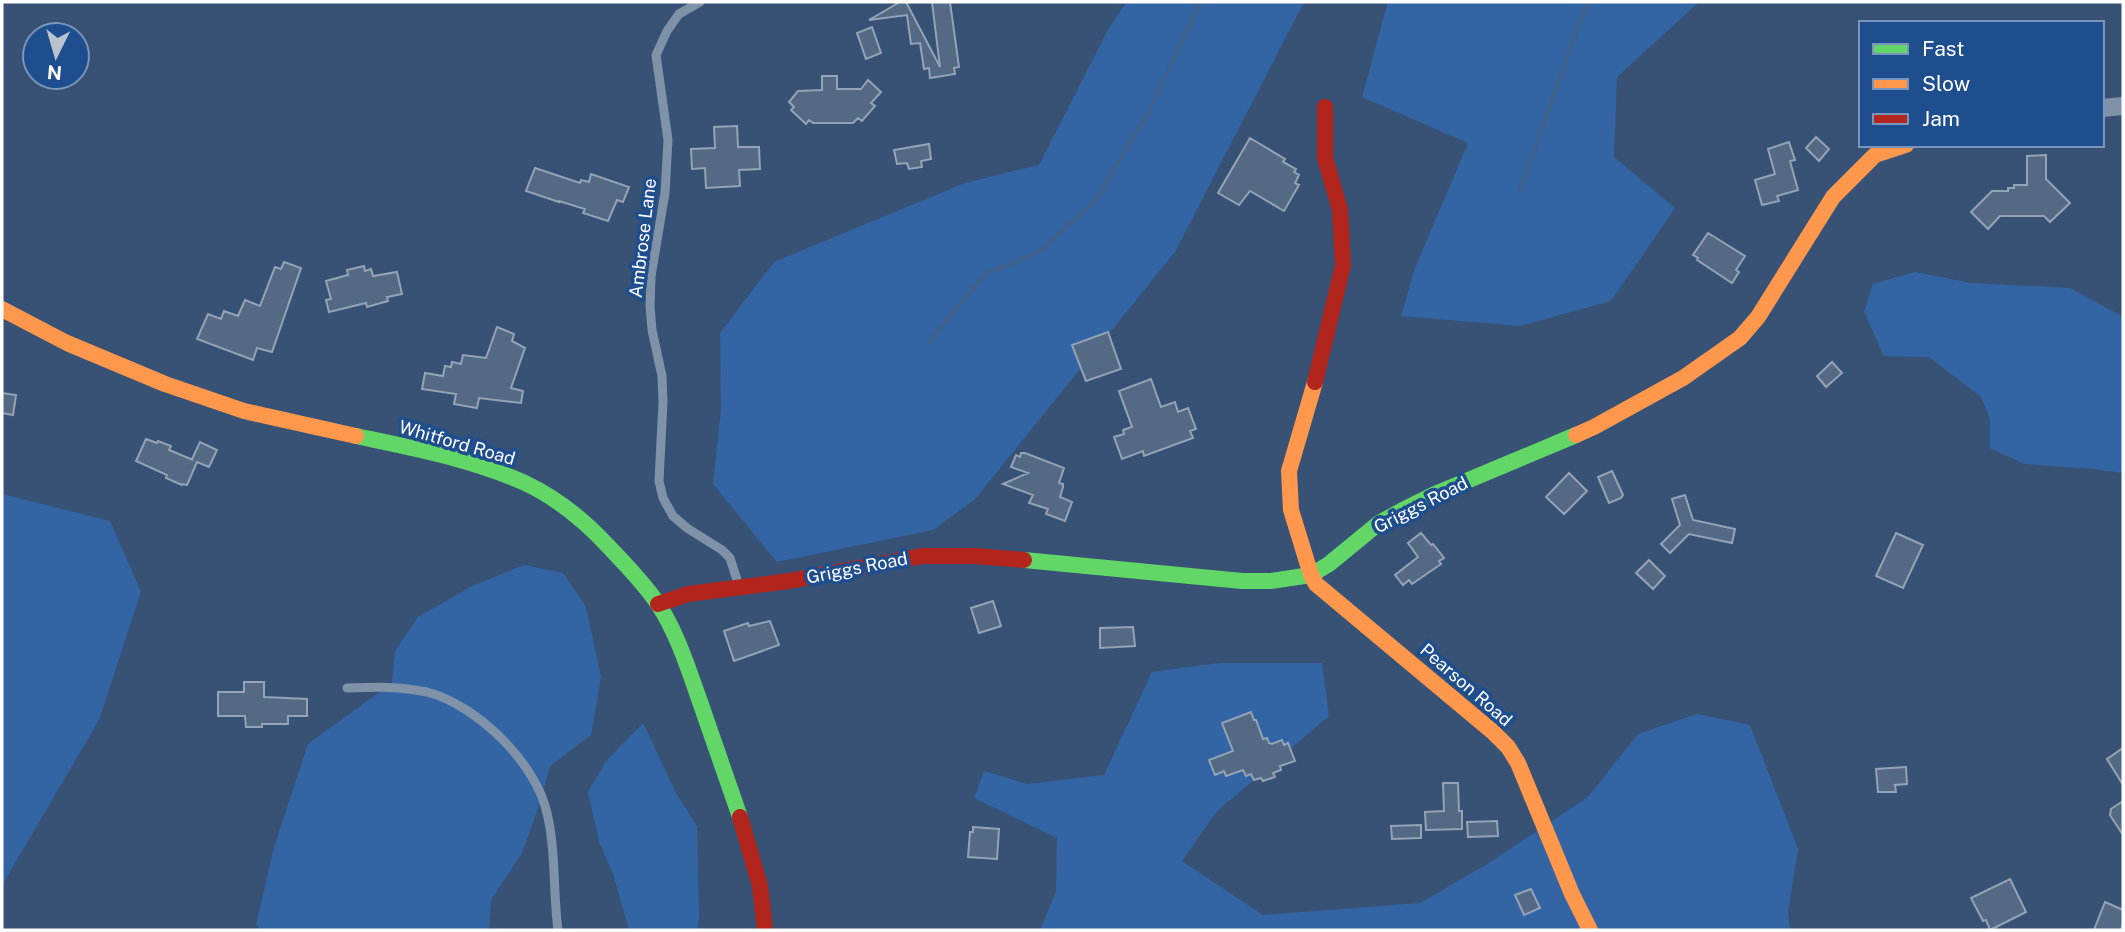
<svg xmlns="http://www.w3.org/2000/svg" width="2125" height="932" font-family="'Public Sans',sans-serif">
<rect width="100%" height="100%" fill="#385275"/>
<path fill="#3365a4" d="M1127 2H1304L1175 252 975 499 933 530 777 562 713 484 721 410 720 333 774 262 965 183 1039 165 1110 26Z
M1388 2H1699L1617 77 1614 157 1675 208 1611 301 1520 326 1401 316 1415 268 1468 143 1362 97Z
M1915 272 1971 283 2070 288 2123 317V473L2093 469 2024 464 1990 448V419L1981 397 1929 357 1884 356 1864 312 1873 284Z
M2 494 110 521 141 592 99 720 2 885Z
M524 565 563 573 586 607 601 677 591 735 550 766 542 797 522 853 491 900 489 930H262L256 925 274 847 308 744 392 683 395 651 418 617 472 586Z
M1219 663H1322L1329 716 1216 812 1182 861 1263 915 1420 903 1489 863 1588 797 1638 734 1697 714 1750 725 1798 849 1788 912 1790 930H1040L1056 892 1057 838 974 798 984 771 1027 784 1104 775 1152 672Z
M643 723 676 793 697 826 699 916 698 930H629L613 874 599 841 588 792 606 761Z"/>
<g fill="none" stroke-linecap="round" stroke-linejoin="round">
<path stroke="#3f618d" stroke-width="4.5" d="M1520 190 1587 2
M927 344 985 274 1039 252 1095 201 1148 113 1201 2"/>
</g>
<path fill="#546984" stroke="#94a3b6" stroke-width="2" d="M900 2H906L940 67 932 2H950L959 67 954 68 955 74 930 78 929 68 924 69 920 43 911 44 907 15 869 20Z
M872 27 881 53 866 59 857 33Z
M822 76H837V89H861L868 80 881 92 871 103 875 106 862 121 858 118 853 123H813L809 120 806 124 791 110 794 107 789 102 798 91 822 90Z
M737 126 738 147H759L760 169 739 170 740 186 706 188 705 168 692 169 691 149 715 148 714 127Z
M1816 137 1829 149 1819 161 1806 148Z
M1250 138 1285 159 1283 162 1296 169 1294 172 1299 175 1295 183 1299 185 1284 211 1250 191 1239 205 1218 193Z
M1789 142 1795 160 1790 161 1798 190 1777 196 1779 201 1762 205 1755 180 1775 174 1768 149Z
M929 144 931 159 921 161 922 167 909 169 907 163 897 164 894 150Z
M2046 155V179L2070 203 2050 222 2044 216H2000L1988 229 1971 212 1992 191H2008V188H2014V185H2027V156Z
M535 168 580 183 581 180 589 182 591 174 629 187 623 202 617 200 608 221 583 213 585 209 559 201V202L526 191Z
M1708 233 1745 256 1736 270 1739 272 1732 283 1697 260 1698 258 1693 255Z
M284 262 301 268 272 352 257 348 253 360 197 339 208 314 221 319 224 311 238 316 245 300 260 306 275 267 281 269Z
M364 266 365 271 371 269 373 276 397 272 402 294 387 297 388 301 367 307 366 303 329 312 326 300 331 299 326 281 348 275 347 270Z
M497 327 514 334 512 341 525 348 511 388 523 391 521 403 479 398 477 408 454 404 456 394 422 389 425 373 443 376 445 366 451 367 452 362 461 364 463 355 486 358Z
M1108 332 1121 369 1086 381 1072 345Z
M1832 362 1842 373 1826 387 1817 376Z
M1151 379 1161 407 1175 402 1178 412 1188 408 1196 429 1190 431 1193 438 1144 456 1143 451 1122 459 1114 437 1124 434 1123 430 1132 427 1119 391Z
M2 393 16 395 13 415 2 413Z
M146 439 157 443 158 441 171 446 169 450 193 460 192 459 200 442 217 450 209 467 197 462 187 485 183 484 182 485 166 478 167 475 136 461Z
M1021 453H1025L1064 468 1059 483 1063 484V487L1060 497 1072 502 1065 521 1046 514 1048 509 1029 503 1033 495 1003 484 1028 473 1011 467 1016 455 1020 457Z
M1612 471 1623 495 1621 498 1609 503 1598 477Z
M1569 473 1587 491 1564 514 1546 497Z
M1685 495 1693 520 1735 529 1732 543 1689 534 1670 553 1661 544 1680 525 1672 499Z
M1421 533 1431 545 1433 544 1444 558 1439 561 1441 564 1412 584 1409 580 1403 585 1395 575 1418 557 1408 543Z
M1896 533 1923 545 1903 588 1876 576Z
M1649 560 1665 576 1653 589 1636 573Z
M993 601 1001 626 979 633 971 608Z
M770 621 779 645 734 661 724 631 748 623 749 626Z
M1133 627 1135 646 1100 648V628Z
M244 682H264V697L307 699V716H288V724H262V727H246L245 716H218V692H244Z
M1251 712 1254 720H1256L1263 739 1267 738 1269 743 1272 744 1282 740 1284 745 1288 743 1295 761 1280 766 1281 770 1273 773 1275 777 1263 781 1261 778 1254 780 1251 774 1246 776 1243 770 1226 776 1224 771 1215 775 1209 760 1233 751 1222 723Z
M2123 748V785L2107 759Z
M1906 767 1907 784 1895 785 1896 792H1878L1876 769Z
M1443 783H1458L1459 811H1462V829L1426 830 1425 812 1444 811Z
M2123 801V835L2110 815 2111 809Z
M1497 821 1498 836 1468 837 1467 822Z
M1421 825V838L1392 839 1391 826Z
M973 827 999 829 997 859 968 857 970 832H973Z
M2010 879 2026 912 1990 930 1986 920 1983 921 1971 898Z
M1531 889 1540 908 1524 915 1515 895Z
M2105 902 2123 910V924L2121 930H2094Z"/>
<g fill="none" stroke-linecap="round" stroke-linejoin="round">
<path stroke="#7f92a8" stroke-width="9" d="M700 2 679 14 667 31 656 55 668 140 665 193 651 276 650 306 652 330 662 376 663 402 659 481 663 498 673 516 687 528 722 550 730 558 739 586
M347 688C374 687 400 686 427 692 477 705 536 763 547 813 556 851 553 892 558 930"/>
<path stroke="#7f92a8" stroke-width="18" d="M2102 108 2123 106"/>
<path stroke="#63d668" stroke-width="16" d="M356 436C413 448 471 459 525 483 557 498 585 521 609 547 626 565 644 583 658 604 676 631 687 665 698 696 712 737 726 777 740 817
M1024 560 1242 581H1271L1311 575 1329 564 1379 523 1401 511 1433 495 1576 435"/>
<path stroke="#ff974d" stroke-width="16" d="M2 309 67 343 165 384 244 411 356 436
M1315 382 1289 471 1291 510 1311 575 1316 584 1493 732 1508 747 1518 763 1572 894 1590 930
M1576 435 1594 427 1683 378 1740 338 1758 317 1833 197 1875 155 1906 145"/>
<path stroke="#b3261e" stroke-width="16" d="M1315 382 1343 265 1340 210 1325 158V107
M658 604 688 594 789 581 922 556H976L1024 560
M740 817 760 886 765 930"/>
</g>
<g text-anchor="middle" stroke-width="7" stroke-linejoin="round" paint-order="stroke">
<g font-size="18" fill="#fff" stroke="#1f4e8e">
<text transform="translate(643 238) rotate(-83)" y="6">Ambrose Lane</text>
<text transform="translate(457 443) rotate(16)" y="6">Whitford Road</text>
<text transform="translate(1421 505) rotate(-27)" y="6">Griggs Road</text>
<text transform="translate(857 568) rotate(-11)" y="6">Griggs Road</text>
<text transform="translate(1466 685) rotate(41)" y="6">Pearson Road</text>
</g>
</g>
<rect width="2125" height="932" fill="none" stroke="#ffffff" stroke-width="7"/>
<rect x="1859" y="21" width="245" height="126" fill="#1f4e8e" stroke="#7995bb" stroke-width="2"/>
<rect x="1873" y="44" width="35" height="10" fill="#63d668" stroke="#7995bb" stroke-width="2"/>
<text x="1922" y="56" font-size="21" fill="#ffffff">Fast</text>
<rect x="1873" y="79" width="35" height="10" fill="#ff974d" stroke="#7995bb" stroke-width="2"/>
<text x="1922" y="91" font-size="21" fill="#ffffff">Slow</text>
<rect x="1873" y="114" width="35" height="10" fill="#b3261e" stroke="#7995bb" stroke-width="2"/>
<text x="1922" y="126" font-size="21" fill="#ffffff">Jam</text>
<g transform="translate(56 56) rotate(185)"><circle r="33" fill="#1f4e8e" stroke="#7995bb" stroke-width="2"/>
<path d="M0-5L12 26L0 18L-12 26Z" fill="#b9c2cf"/>
<text y="-10" font-size="19" font-weight="bold" text-anchor="middle" fill="#ffffff">N</text>
</g>
</svg>
